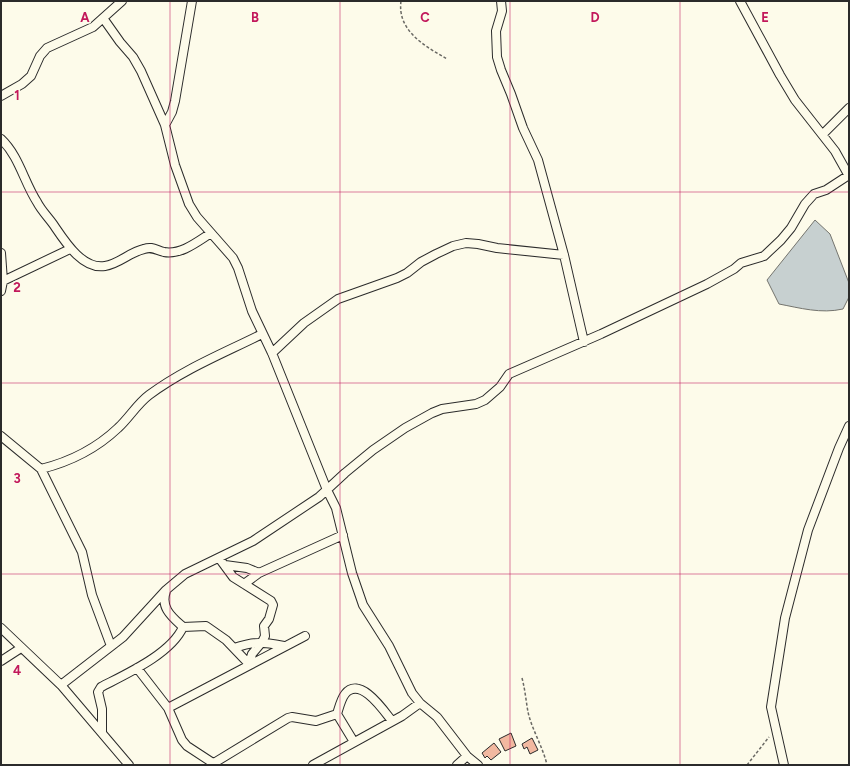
<svg xmlns="http://www.w3.org/2000/svg" width="850" height="766" font-family="Figtree,sans-serif">
<rect width="100%" height="100%" fill="#fdfbea"/>
<path fill="#c7d0d0" stroke="#74746e" d="M815 220 830 234 849 283V297L843 309C821 314 800 308 779 304L767 280Z"/>
<path fill="#f2b8a0" stroke="#2b2b2b" d="M511 733 516 746 505 751 499 739Z
M532 738 538 750 530 754 527 747 524 749 522 744Z
M494 743 501 752 491 760 487 756 485 758 482 753Z"/>
<g fill="none" stroke-linecap="round" stroke-linejoin="round">
<g stroke="#2b2b2b" stroke-width="10">
<path id="minor" d="M501 1 502 11 496 31 497 57 501 70 511 94 523 128 538 160 564 255 584 342
M740 1 780 75 795 100 835 151 849 176
M103 18 120 42 133 57 141 71 165 125 175 165 189 204 197 217 233 258 238 268 252 311 272 353 327 490 336 508 352 573 363 605 389 646 412 693 420 703 437 717 467 756 478 765
M1 96 22 84 31 76 40 56 47 48 93 27 122 1
M165 125 172 112 175 101 192 1
M823 134 849 108
M1 139C19 156 24 182 37 202 41 210 48 217 53 224 64 240 82 270 105 266 119 264 130 252 144 249 152 246 156 250 164 252 181 255 197 242 211 233
M1 253 3 281 1 291
M3 281 70 249
M272 353 304 323 338 299 397 278 407 273 421 262 436 254 453 246 466 243 478 244 497 248 564 255
M1 436 41 469C69 462 97 448 118 428 129 418 137 404 149 395 184 369 224 353 262 334
M41 469 82 552 92 595 111 646
M225 565 247 568 259 573
M244 584 259 573 343 535
M166 591C160 608 172 617 183 627L206 626 226 640 249 664 252 654 262 642 265 636 264 626 269 619 273 605 271 601 233 577 219 558
M1 628 61 685 129 765
M234 648C255 641 262 642 284 646
M1 661 21 648
M137 668 168 708 182 740 187 746 216 765
M61 685 123 637 166 590 185 574 253 541 319 497 345 473 373 450 405 428 432 413 442 409 476 404 485 400 500 387 509 374 601 334 707 284 734 269 741 263 764 256 781 240 791 228 805 204 814 194 826 190 849 175
M168 708 305 636
M102 733V709L98 692 101 687C126 674 171 654 183 627
M354 742 337 714C339 708 341 699 345 694 360 675 384 711 392 721
M214 763 288 718 292 717 316 721 337 714
M313 765 402 716 420 703
M457 765 467 756
M784 765 771 707 785 618 808 530 839 448 849 426"/>
</g>
<path stroke="#6a6964" stroke-width="1.5" stroke-dasharray="3 2" stroke-linecap="butt" d="M401 1C397 31 425 46 447 59
M522 678C525 689 526 701 528 712 532 730 543 747 547 765
M747 765 769 737"/>
<use href="#minor" stroke="#fdfbea" stroke-width="8"/>
</g>
<path fill="none" stroke="#c2185b" stroke-width="1" stroke-opacity="0.55" d="M170 1V765M340 1V765M510 1V765M680 1V765M1 192H849M1 383H849M1 574H849"/>
<g font-size="13" text-anchor="middle" font-weight="bold" fill="#c2185b" stroke="#fdfbea" stroke-width="3" stroke-linejoin="round" paint-order="stroke">
<text x="85" y="22">A</text>
<text x="255" y="22">B</text>
<text x="425" y="22">C</text>
<text x="595" y="22">D</text>
<text x="765" y="22">E</text>
<text x="17" y="100">1</text>
<text x="17" y="292">2</text>
<text x="17" y="483">3</text>
<text x="17" y="675">4</text>
</g>
<rect width="850" height="766" fill="none" stroke="#2b2b2b" stroke-width="4"/>
</svg>
